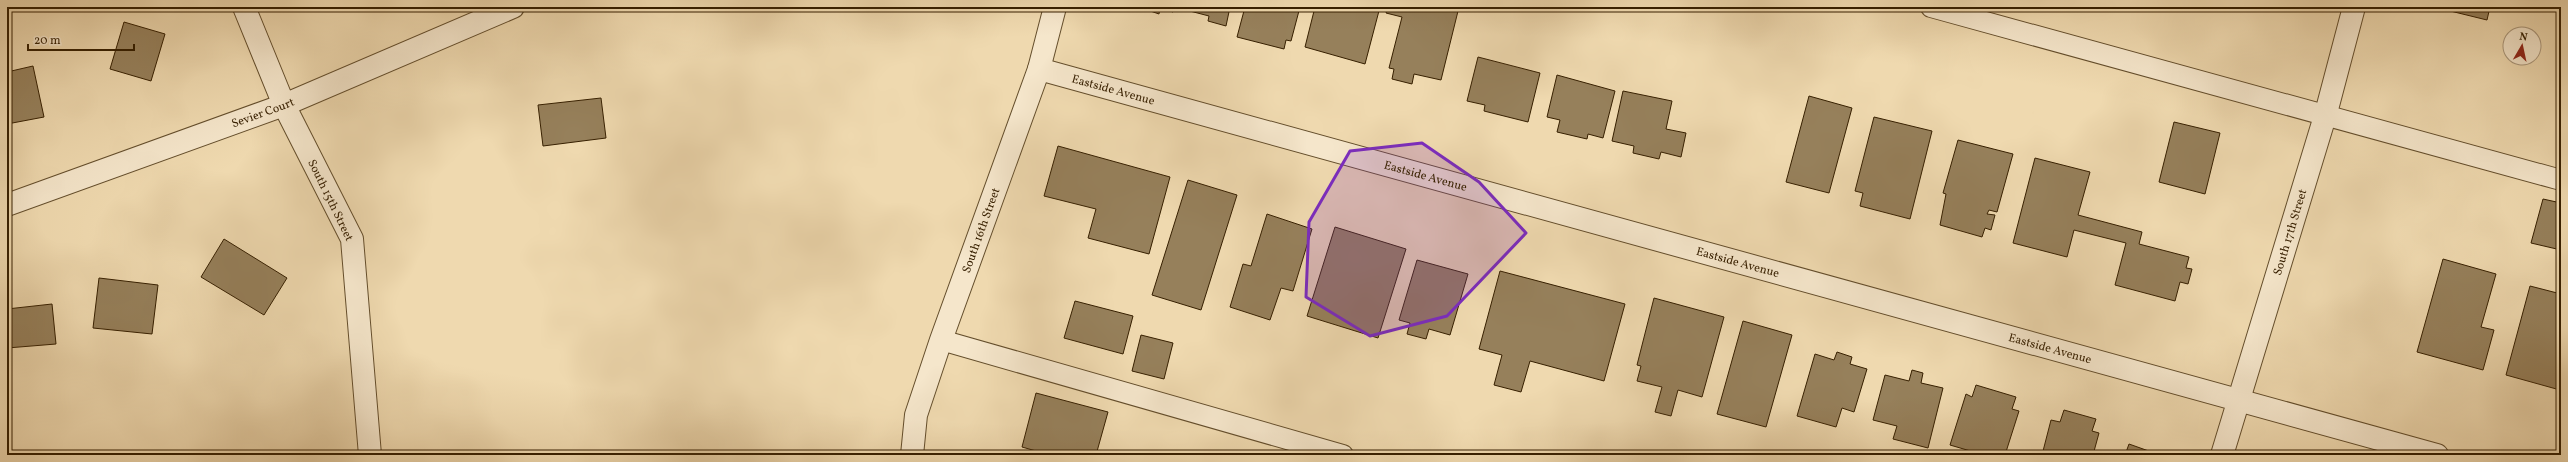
<svg xmlns="http://www.w3.org/2000/svg" width="2568" height="462" font-family="Vollkorn,serif">
<rect width="100%" height="100%" fill="#efd9af"/>
<filter id="stains"><feTurbulence type="fractalNoise" baseFrequency=".005" numOctaves="4"/><feColorMatrix values="0 0 0 0 .2 0 0 0 0 .09 0 0 0 0 .02 0 0 0 .5 -.17"/></filter>
<radialGradient id="worn" r=".72"><stop offset=".6" stop-color="#630" stop-opacity="0"/><stop offset="1" stop-color="#630" stop-opacity=".3"/></radialGradient>
<path fill="#96805b" stroke="#361f00" d="M1139 7H1174L1173 12 1160 8 1159 14Z
M1187 7H1230L1226 26 1208 21 1209 16 1186 10Z
M1245 7H1300L1291 41 1286 40 1284 49 1237 37Z
M1315 7H1380L1365 64 1305 47Z
M1388 7H1459L1441 80 1414 74 1412 84 1392 79 1394 69 1389 68 1402 17 1386 13Z
M2434 7H2490L2487 20Z
M124 22 165 34 151 81 110 69Z
M1478 57 1540 73 1528 122 1484 111 1485 105 1467 101Z
M33 66 44 117 7 124V72Z
M1557 75 1615 91 1603 138 1588 134 1587 139 1557 132 1560 120 1547 117Z
M1623 91 1672 101 1666 129 1686 133 1681 157 1661 152 1659 159 1633 153 1634 146 1612 141Z
M1809 96 1852 108 1829 193 1786 182Z
M601 98 606 138 543 146 538 105Z
M1874 117 1932 131 1910 219 1860 206 1863 193 1855 191Z
M2174 122 2220 133 2205 194 2159 182Z
M1958 140 2013 154 1997 212 1989 210 1987 214 1995 215 1991 230 1985 228 1982 237 1940 225 1946 194 1943 193Z
M1058 146 1170 177 1149 254 1088 238 1096 209 1044 196Z
M2035 158 2090 172 2078 215 2142 232 2139 244 2189 257 2186 268 2192 269 2188 284 2180 282 2175 301 2115 285 2126 243 2074 230 2067 257 2013 243Z
M1188 180 1237 195 1201 310 1152 295Z
M2543 199 2561 203V250L2531 243Z
M1267 214 1312 229 1293 291 1281 288 1270 320 1230 307 1243 264 1251 266Z
M1335 227 1406 249 1378 338 1307 316Z
M224 239 287 278 264 315 201 277Z
M2443 259 2496 274 2481 327 2494 330 2483 370 2417 352Z
M1417 260 1468 274 1450 335 1429 329 1426 339 1407 334 1410 323 1399 320Z
M1500 271 1625 304 1604 381 1530 361 1521 392 1494 385 1502 355 1479 349Z
M99 278 158 285 152 334 93 328Z
M2530 286 2561 294 2560 390 2506 375Z
M1654 298 1724 317 1702 397 1678 390 1671 416 1655 412 1662 387 1637 381 1641 366 1637 365Z
M1075 301 1133 316 1123 354 1064 338Z
M52 304 56 344 7 348V309Z
M1743 321 1792 335 1766 427 1717 414Z
M1141 335 1173 343 1164 379 1132 371Z
M1837 352 1852 357 1850 364 1867 369 1854 412 1842 408 1836 427 1797 416 1815 354 1834 360Z
M1912 370 1923 373 1921 383 1943 388 1928 448 1893 439 1897 426 1873 420 1885 375 1909 381Z
M1976 385 2016 397 2012 409 2019 411 2005 455H1984L1950 445 1966 394 1972 397Z
M1036 393 1108 412 1096 455H1050L1022 447Z
M2064 410 2096 419 2092 431 2099 433 2093 455H2042L2051 420 2060 422Z
M2129 444 2160 455H2125Z"/>
<g fill="none" stroke-linecap="round" stroke-linejoin="round">
<g stroke="#644e2c" stroke-width="22">
<path id="service" d="M1931 7 2561 180
M941 340 1343 455"/>
</g>
<g stroke="#644e2c" stroke-width="24">
<g id="minor">
<path d="M244 7 284 105 352 239 370 455"/>
<path id="s1" d="M1039 69 2437 455"/>
<path id="s2" d="M7 205 284 105 513 7"/>
<path id="s3" d="M912 455 916 415 941 340 1039 69 1055 7"/>
<path id="s4" d="M2222 455 2326 113 2354 7"/>
</g>
</g>
<use href="#service" stroke="#f5e6cb" stroke-width="20"/>
<use href="#minor" stroke="#f5e6cb" stroke-width="22"/>
</g>
<path fill="#7b2cbf" fill-opacity="0.2" stroke="#7b2cbf" stroke-width="3" stroke-linejoin="round" d="M1422 143 1479 182 1526 233 1447 316 1370 336 1306 297 1309 222 1350 151Z"/>
<g text-anchor="middle" stroke-width="3" stroke-linejoin="round" paint-order="stroke">
<g font-size="12" fill="#361f00" stroke="#f5e6cb">
<text dy="4" stroke="none"><textPath href="#s1" startOffset="77">Eastside Avenue</textPath></text>
<text dy="4" stroke="none"><textPath href="#s2" startOffset="272">Sevier Court</textPath></text>
<text dy="4" stroke="none"><textPath href="#s1" startOffset="401">Eastside Avenue</textPath></text>
<text transform="translate(331 200) rotate(64)" y="4">South 15th Street</text>
<text dy="4" stroke="none"><textPath href="#s3" startOffset="236">South 16th Street</textPath></text>
<text dy="4" stroke="none"><textPath href="#s4" startOffset="233">South 17th Street</textPath></text>
<text dy="4" stroke="none"><textPath href="#s1" startOffset="725">Eastside Avenue</textPath></text>
<text dy="4" stroke="none"><textPath href="#s1" startOffset="1049">Eastside Avenue</textPath></text>
</g>
</g>
<rect width="2568" height="462" fill="none" stroke="#efd9af" stroke-width="24"/>
<rect x="8" y="8" width="2552" height="446" fill="none" stroke="#361f00" stroke-width="2"/>
<rect x="12" y="12" width="2544" height="438" fill="none" stroke="#361f00"/>
<g transform="translate(2522 46) rotate(9)"><circle r="19" fill="#f5e6cb" stroke="#a9967a"/>
<path d="M0-3L7 15L0 10L-7 15Z" fill="#8f2418"/>
<text y="-6" font-size="11" font-weight="bold" text-anchor="middle" fill="#361f00">N</text>
</g>
<path d="M28 44v6h106v-6" fill="none" stroke="#361f00" stroke-width="2"/>
<text x="34" y="44" font-size="12" fill="#361f00" stroke="#f5e6cb" stroke-width="3" paint-order="stroke">20 m</text>
<rect width="100%" height="100%" filter="url(#stains)"/>
<rect width="100%" height="100%" fill="url(#worn)"/>
</svg>
